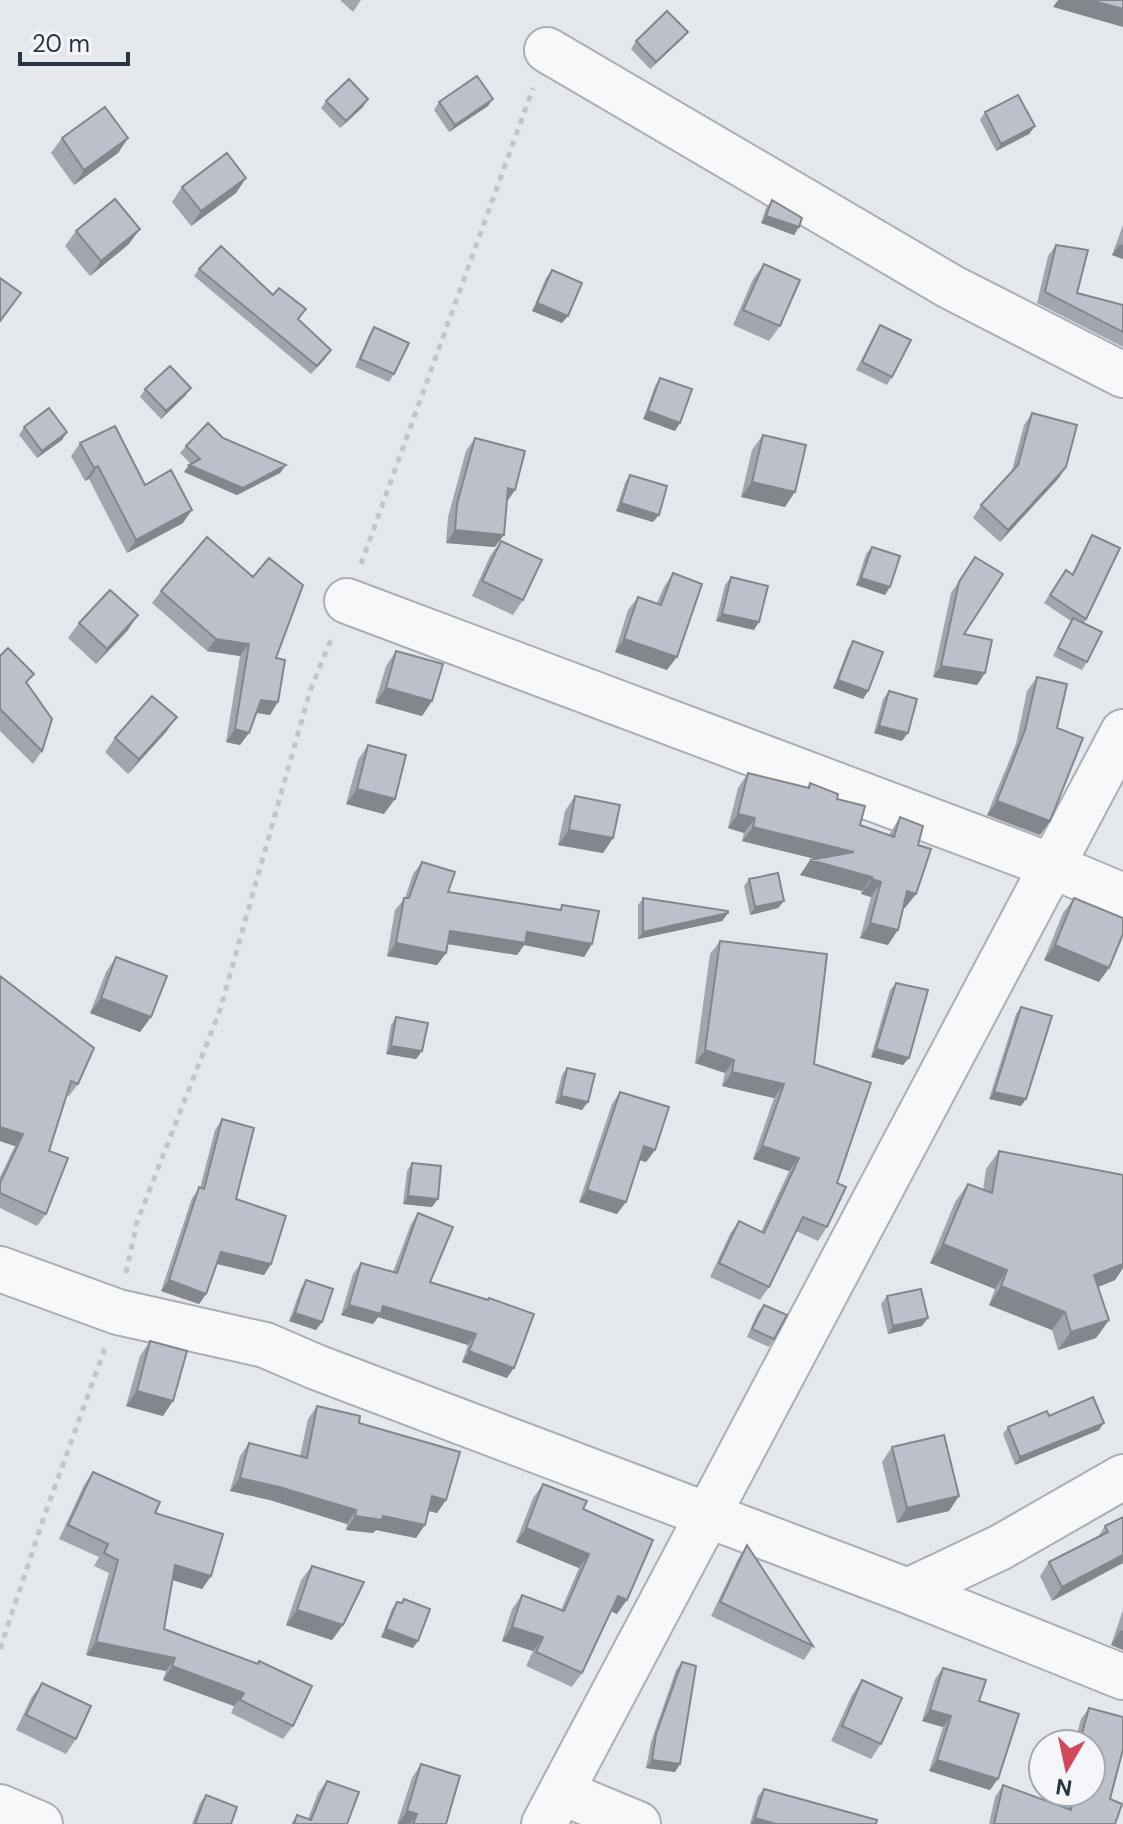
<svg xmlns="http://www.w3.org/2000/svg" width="1123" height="1824" font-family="'DM Sans',sans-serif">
<rect width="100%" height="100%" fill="#e4e7ec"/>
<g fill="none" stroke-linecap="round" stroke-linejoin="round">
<g stroke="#a9aeb7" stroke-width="48">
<path id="minor" d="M547 50 951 287 1123 375
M347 601 1052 866 1123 896
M0 1269 118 1312 265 1345 316 1367 908 1591 1123 1677
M908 1591 1001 1547 1123 1477
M561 1792 638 1824
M0 1807 40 1824
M544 1824 1123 732"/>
</g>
<path stroke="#c2c5cb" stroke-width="5" stroke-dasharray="6 6" stroke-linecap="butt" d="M361 564 533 88
M126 1273 137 1222 220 1010 310 691 332 637
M0 1649 44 1517 105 1348"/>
<use href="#minor" stroke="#f7f8fa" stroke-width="44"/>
</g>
<path fill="#a1a5ae" d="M340 0H361L353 12Z
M688 32 682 39 650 69 631 49 636 41Z
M326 101 363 107 340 128 321 108Z
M439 102 488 106 449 132 434 110Z
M985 112 1035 126 1029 134 996 151 980 120Z
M62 138H128L118 153 74 185 51 153Z
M246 178 236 193 191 226 172 202 182 187Z
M772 200 799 227 794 235 761 223 766 208Z
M1123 225V259L1112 255Z
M76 231 129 244 90 276 65 246Z
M1056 245 1077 293 1123 305V347L1037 303 1048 256Z
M764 264 780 326 769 341 733 325 753 279Z
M199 269 298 319 326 358 311 374 194 276Z
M552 270 562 323 532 311 546 278Z
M880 325 892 377 887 385 856 370 875 333Z
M374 327 394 374 389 382 355 367 369 335Z
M660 378 675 431 643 419 655 386Z
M191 388 185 396 161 419 140 397 145 389Z
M1032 413 1066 467 1058 479 1000 542 973 518 981 505 1011 474 1024 425Z
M24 427 67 432 62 440 37 458 19 435Z
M763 435 785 507 741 497 752 450Z
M223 438 286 465 280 473 237 495 184 472 191 464 180 453 186 446Z
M475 438 515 490 507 501 495 547 446 543 448 517 466 451Z
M80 443 145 485 183 523 127 553 89 479 85 481 71 456Z
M630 475 653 522 616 511 625 483Z
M1092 535 1086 619 1084 623 1087 662 1082 670 1053 656 1071 621 1044 603 1066 570 1072 574 1087 543Z
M501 541 523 600 513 615 472 596 490 556Z
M872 547 885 595 856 585 866 554Z
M975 557 964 634 985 673 977 685 933 677 951 593Z
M673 573 667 670 615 652 628 610 638 597 657 603 664 587Z
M731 577 754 630 716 621 725 585Z
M161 591 276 658 270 715 256 713 240 745 226 742 240 656 207 651 152 603Z
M79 623 128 630 96 664 68 638Z
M853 641 868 691 863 699 833 688 848 649Z
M396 651 432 701 422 716 375 703 386 666Z
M0 656 42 751 33 764 0 731Z
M1037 677 1057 728 1050 821 1040 835 987 815 1016 744 1027 691Z
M889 691 902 741 874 733 883 699Z
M166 732 128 774 105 752 115 738Z
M368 745 384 814 346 804 358 760Z
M748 773 807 788 810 783 837 799 860 825 889 835 900 817 905 908H903L888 945 860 938 871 897 861 894 862 891 800 875 816 859 742 841 744 833 728 828 738 788Z
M575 796 613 838 603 853 558 845 565 811Z
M422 862 448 892 559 910 562 905 592 944 584 957 524 945 517 955 448 944 446 953 437 965 387 956 395 910 405 898 413 874Z
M749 879 784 901 778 908 750 915 744 886Z
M643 898 728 913 722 921 638 939V905Z
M1074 898 1099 982 1044 960 1063 913Z
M720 941 814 1064 837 1183 827 1227 818 1241 796 1231 769 1287 760 1300 710 1277 730 1234 739 1221 761 1232 789 1171 753 1159 774 1098 722 1086 725 1073 695 1063 710 954Z
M116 957 151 1017 140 1032 90 1013 106 972Z
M0 976 78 1084 69 1096 67 1095 49 1151 46 1214 37 1226 0 1208V1177L15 1146 0 1141Z
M896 983 903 1065 871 1057 890 990Z
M1021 1007 1026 1099 1021 1106 989 1099 1016 1014Z
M396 1017 422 1051 416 1059 386 1054 391 1025Z
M567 1068 582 1110 555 1103 562 1075Z
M620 1092 655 1150 646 1162 640 1160 617 1214 579 1202 612 1104Z
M222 1119 236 1199 271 1264 264 1275 217 1264 206 1294 199 1304 161 1291 192 1198 200 1188 215 1130Z
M999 1151 1123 1264V1268L1115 1280 1098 1287 1109 1320 1096 1338 1058 1350 1052 1330 989 1305 995 1289 930 1263 955 1202 968 1184 983 1190 986 1169Z
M412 1163 432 1207 403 1204 407 1171Z
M418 1213 430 1282 488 1300 507 1378 462 1362 468 1345 378 1317 373 1324 341 1315 353 1274 361 1263 393 1272 411 1224Z
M306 1280 322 1322 316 1330 289 1321 301 1288Z
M887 1296 922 1326 888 1334 881 1304Z
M764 1305 774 1339 769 1347 747 1337 758 1312Z
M150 1341 163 1416 126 1406 140 1356Z
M317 1406 359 1423 446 1500 437 1513 428 1511 416 1538 376 1530 373 1533 346 1530 347 1524 270 1500 230 1491 240 1456 249 1443 300 1456 308 1419Z
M1049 1416 1099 1430 1015 1465 1003 1434 1008 1427Z
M892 1447 959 1496 949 1511 897 1523 882 1462Z
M93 1472 155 1513 211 1576 202 1589 172 1580 164 1629 293 1726 283 1739 231 1713 234 1706 163 1680 166 1671 86 1655 109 1573 94 1566 99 1557 59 1539 84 1485Z
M543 1484 583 1509 617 1614 611 1611 582 1673 572 1687 526 1666 533 1651 502 1641 512 1609 522 1595 561 1610 579 1568 516 1542 533 1498Z
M1123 1517V1563L1052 1601 1040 1576 1049 1562 1098 1537 1105 1526Z
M747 1545 813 1646 804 1660 711 1616 738 1559Z
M312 1566 343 1625 332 1640 286 1625 301 1580Z
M404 1599 413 1648 381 1637 392 1609 397 1602 401 1603Z
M1123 1610V1650L1111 1645Z
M682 1662 680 1764 675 1772 646 1768 651 1742 676 1670Z
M943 1668 979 1701 990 1790 929 1771 943 1727 922 1721 935 1679Z
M862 1680 881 1744 871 1759 831 1741 852 1695Z
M42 1683 76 1739 66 1754 16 1730 31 1698Z
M1089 1708 1115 1824H989L995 1797 1003 1785 1067 1809 1072 1792H1091V1744H1074L1081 1719Z
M421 1764 446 1824H397L412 1778Z
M327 1781 347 1824H291L297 1815 308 1819 318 1793Z
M764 1789 876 1824H750L758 1796Z
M206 1795 231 1824H192L200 1803Z"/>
<path fill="#83868d" d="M1058 0H1090L1123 9V27L1053 7Z
M688 32 682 39 650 69 656 62Z
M368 99 363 107 340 128 346 121Z
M493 99 488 106 449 132 455 125Z
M1035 126 1029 134 996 151 1001 144Z
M128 138 118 153 74 185 84 170Z
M246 178 236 193 191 226 201 211Z
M766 216 799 227 794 235 761 223Z
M140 229 129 244 90 276 101 261Z
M1120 244 1123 245V259L1112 255Z
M537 303 568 316 562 323 532 311Z
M191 388 185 396 161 419 166 411Z
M648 411 680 423 675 431 643 419Z
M67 432 62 440 37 458 42 451Z
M189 465H286L280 473 237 495 184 472Z
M98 466 89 479 85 481 94 468Z
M1066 467 1058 479 1000 542 1008 530Z
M752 482 795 492 785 507 741 497Z
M508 488 515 490 506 503Z
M621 503 659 515 653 522 616 511Z
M192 510 183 523 127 553 136 540Z
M455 530 504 535 495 547 446 543Z
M861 578 890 587 885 595 856 585Z
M722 614 759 622 754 630 716 621Z
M138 615 128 630 96 664 107 649Z
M216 639 249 644 240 656 207 651Z
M624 639 677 657 667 670 615 652Z
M941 666 985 673 977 685 933 677Z
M838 680 868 691 863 699 833 688Z
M386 688 432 701 422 716 375 703Z
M261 700 278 702 270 715 252 712Z
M177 717 166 732 128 774 139 759Z
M879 726 908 733 902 741 874 733Z
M235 729 249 733 240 745 226 742Z
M357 789 395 799 384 814 346 804Z
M997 801 1050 821 1040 835 987 815Z
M738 814 755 818 744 833 728 828Z
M753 827 854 852 844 866 742 841Z
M569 830 613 838 603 853 558 845Z
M810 860 872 877 862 891 800 875Z
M872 879 881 882 871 897 861 894Z
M907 891 916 894 905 908 897 905Z
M784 901 778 908 750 915 755 907Z
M728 913 722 921 638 939 643 932Z
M870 923 898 930 888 945 860 938Z
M450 931 527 932 592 944 584 957 524 945 517 955 441 943Z
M396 943 446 953 437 965 387 956Z
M1055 945 1109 968 1099 982 1044 960Z
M101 998 151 1017 140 1032 90 1013Z
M391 1046 422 1051 416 1059 386 1054Z
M876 1049 909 1058 903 1065 871 1057Z
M705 1050 734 1060 725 1073 695 1063Z
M732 1072 784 1084 774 1098 722 1086Z
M994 1092 1026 1099 1021 1106 989 1099Z
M561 1096 588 1102 582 1110 555 1103Z
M0 1127 23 1134 15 1146 0 1141Z
M644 1146 655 1150 646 1162 636 1159Z
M762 1146 799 1158 789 1171 753 1159Z
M587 1190 626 1202 617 1214 579 1202Z
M408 1196 438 1199 432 1207 403 1204Z
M943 1244 1007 1270 995 1289 930 1263Z
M221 1252 271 1264 264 1275 213 1263Z
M1123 1264V1268L1115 1280 1081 1294 1094 1275Z
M169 1280 206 1294 199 1304 161 1291Z
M1001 1286 1065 1312 1052 1330 989 1305Z
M349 1305 383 1306 476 1334 468 1345 378 1317 373 1324 341 1315Z
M295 1313 322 1322 316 1330 289 1321Z
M928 1318 922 1326 888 1334 893 1326Z
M1109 1320 1096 1338 1058 1350 1071 1332Z
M469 1351 514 1368 507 1378 462 1362Z
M137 1391 173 1401 163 1416 126 1406Z
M1104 1423 1099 1430 1015 1465 1020 1457Z
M240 1478 279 1487 356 1510 347 1524 270 1500 230 1491Z
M432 1496 446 1500 437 1513 422 1509Z
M959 1496 949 1511 897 1523 907 1508Z
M355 1516H383L425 1525 416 1538 376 1530 373 1533 346 1530Z
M526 1528 589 1554 579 1568 516 1542Z
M1123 1555V1563L1052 1601 1062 1587Z
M175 1565 211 1576 202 1589 166 1578Z
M618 1596 627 1600 617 1614 608 1610Z
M297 1610 343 1625 332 1640 286 1625Z
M512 1627 543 1637 533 1651 502 1641Z
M386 1629 418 1641 413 1648 381 1637Z
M1121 1630 1123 1631V1650L1111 1645Z
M96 1642 175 1658 166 1671 86 1655Z
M172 1666 244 1693 234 1706 163 1680Z
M930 1710 951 1716 943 1727 922 1721Z
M652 1760 680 1764 675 1772 646 1768Z
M937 1760 998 1779 990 1790 929 1771Z
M407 1811 417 1814 410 1824H398Z
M755 1818 776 1824H751Z"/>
<path fill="#bbc0ca" stroke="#83868d" stroke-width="2" d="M1090 0H1123V9Z
M667 11 688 32 656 62 636 41Z
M477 76 493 99 455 125 439 102Z
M349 79 368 99 346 121 326 101Z
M1018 95 1035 126 1001 144 985 112Z
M105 107 128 138 84 170 62 138Z
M227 153 246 178 201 211 182 187Z
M115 199 140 229 101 261 76 231Z
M772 200 802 218 799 227 766 216Z
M1056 245 1088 250 1077 293 1123 305V332L1045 292Z
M221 246 273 295 279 288 306 309 298 319 331 350 317 366 199 269Z
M764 264 800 280 780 326 743 310Z
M552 270 582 283 568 316 537 303Z
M0 278 21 293 0 321Z
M880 325 911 340 892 377 862 362Z
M374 327 409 343 394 374 360 359Z
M170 366 191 388 166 411 145 389Z
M660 378 692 389 680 423 648 411Z
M49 408 67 432 42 451 24 427Z
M1032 413 1077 425 1066 467 1008 530 981 505 1018 465Z
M208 423 223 438 286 465 243 488 189 465 200 459 186 446Z
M115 426 145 485 171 470 192 510 136 540 98 466 94 468 80 443Z
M763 435 806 445 795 492 752 482Z
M475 438 525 451 515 490 508 488 504 535 455 530 457 504Z
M630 475 667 486 659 515 621 503Z
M1092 535 1120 548 1086 619 1050 595 1066 570 1073 575Z
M207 537 253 577 269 558 303 585 276 658 285 660 278 702 261 700 249 733 235 729 249 644 216 639 161 591Z
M501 541 542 560 523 600 482 581Z
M872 547 900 556 890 587 861 578Z
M975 557 1003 574 964 634 992 640 985 673 941 666 959 582Z
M673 573 702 584 677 657 624 639 638 597 661 605Z
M731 577 768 586 759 622 722 614Z
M110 590 138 615 107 649 79 623Z
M1073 618 1102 632 1087 662 1058 648Z
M853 641 883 652 868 691 838 680Z
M8 648 34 674 26 682 52 719 42 751 0 709V656Z
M396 651 443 664 432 701 386 688Z
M1037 677 1067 684 1057 728 1083 738 1050 821 997 801 1025 730Z
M889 691 917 699 908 733 879 726Z
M152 696 177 717 139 759 115 738Z
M368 745 406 755 395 799 357 789Z
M748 773 809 788 810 783 838 794 837 799 865 806 860 825 894 837 900 817 923 826 918 845 931 849 916 894 907 891 898 930 870 923 881 882 872 879V877L810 860 854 852 753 827 755 818 738 814Z
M575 796 620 805 613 838 569 830Z
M422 862 455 872 448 892 561 910 562 905 599 911 592 944 527 932 525 943 450 931 446 953 396 943 404 898H409Z
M778 873 784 901 755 907 749 879Z
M643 898 728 911V913L643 932Z
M1074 898 1123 918V934L1109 968 1055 945Z
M720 941 827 954 814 1064 871 1083 837 1183 846 1187 827 1227 803 1217 769 1287 719 1263 739 1221 764 1233 799 1158 762 1146 784 1084 732 1072 734 1060 705 1050Z
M116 957 167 976 151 1017 101 998Z
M0 976 94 1048 78 1084 71 1081 49 1151 68 1158 46 1214 0 1193V1183L23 1134 0 1127Z
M896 983 928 990 909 1058 876 1049Z
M1021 1007 1052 1016 1026 1099 994 1092Z
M396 1017 428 1023 422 1051 391 1046Z
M567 1068 595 1074 588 1102 561 1096Z
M620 1092 669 1107 655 1150 644 1146 626 1202 587 1190Z
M222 1119 254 1128 236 1199 286 1216 271 1264 221 1252 206 1294 169 1280 199 1187 204 1189Z
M999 1151 1123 1175V1264L1094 1275 1109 1320 1071 1332 1065 1312 1001 1286 1007 1270 943 1244 968 1184 992 1193Z
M412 1163 441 1166 438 1199 408 1196Z
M418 1213 453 1227 430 1282 488 1300 489 1298 534 1314 514 1368 469 1351 476 1334 383 1306 381 1314 349 1305 361 1263 397 1273Z
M306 1280 333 1289 322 1322 295 1313Z
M921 1289 928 1318 893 1326 887 1296Z
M764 1305 787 1315 774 1339 752 1329Z
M150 1341 187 1351 173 1401 137 1391Z
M1093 1397 1104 1423 1020 1457 1008 1427 1047 1411 1049 1416Z
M317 1406 360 1416 359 1423 460 1452 446 1500 432 1496 425 1525 383 1516 382 1520 355 1516 356 1510 279 1487 240 1478 249 1443 307 1458Z
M944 1435 959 1496 907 1508 892 1447Z
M93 1472 160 1502 155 1513 223 1534 211 1576 175 1565 164 1629 258 1664 259 1661 312 1686 293 1726 240 1700 244 1693 172 1666 175 1658 96 1642 118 1560 104 1553 108 1544 68 1525Z
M543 1484 587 1501 583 1509 653 1540 627 1600 618 1596 582 1673 536 1652 543 1637 512 1627 522 1595 564 1611 589 1554 526 1528Z
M1123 1517V1555L1062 1587 1049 1562 1108 1532 1105 1526Z
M747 1545 813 1646 720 1602Z
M312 1566 364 1582 343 1625 297 1610Z
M404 1599 430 1609 418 1641 386 1629 397 1602 402 1603Z
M682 1662 696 1666 680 1764 652 1760 656 1734Z
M943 1668 986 1680 979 1701 1019 1714 998 1779 937 1760 951 1716 930 1710Z
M862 1680 902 1698 881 1744 842 1726Z
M42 1683 91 1706 76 1739 26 1715Z
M1089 1708 1123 1717V1749L1110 1799 1122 1804 1115 1824H994L1003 1785 1071 1810 1076 1792H1091V1744H1079Z
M421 1764 460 1776 446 1824H413L417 1814 407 1811Z
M327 1781 359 1792 347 1824H294L297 1815 311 1820Z
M764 1789 877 1820 876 1824H776L755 1818Z
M206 1795 237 1807 231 1824H195Z"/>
<g transform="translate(1067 1768) rotate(189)"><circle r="38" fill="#f4f6f9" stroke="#a4a8b1" stroke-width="2"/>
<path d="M0-6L14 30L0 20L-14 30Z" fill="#d1495b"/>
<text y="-12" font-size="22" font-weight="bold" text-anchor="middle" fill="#2b3445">N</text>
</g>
<path d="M20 52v12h108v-12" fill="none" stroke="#2b3445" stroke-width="4"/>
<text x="32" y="52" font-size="24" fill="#2b3445" stroke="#f4f6f9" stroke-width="6" paint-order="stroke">20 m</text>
</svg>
